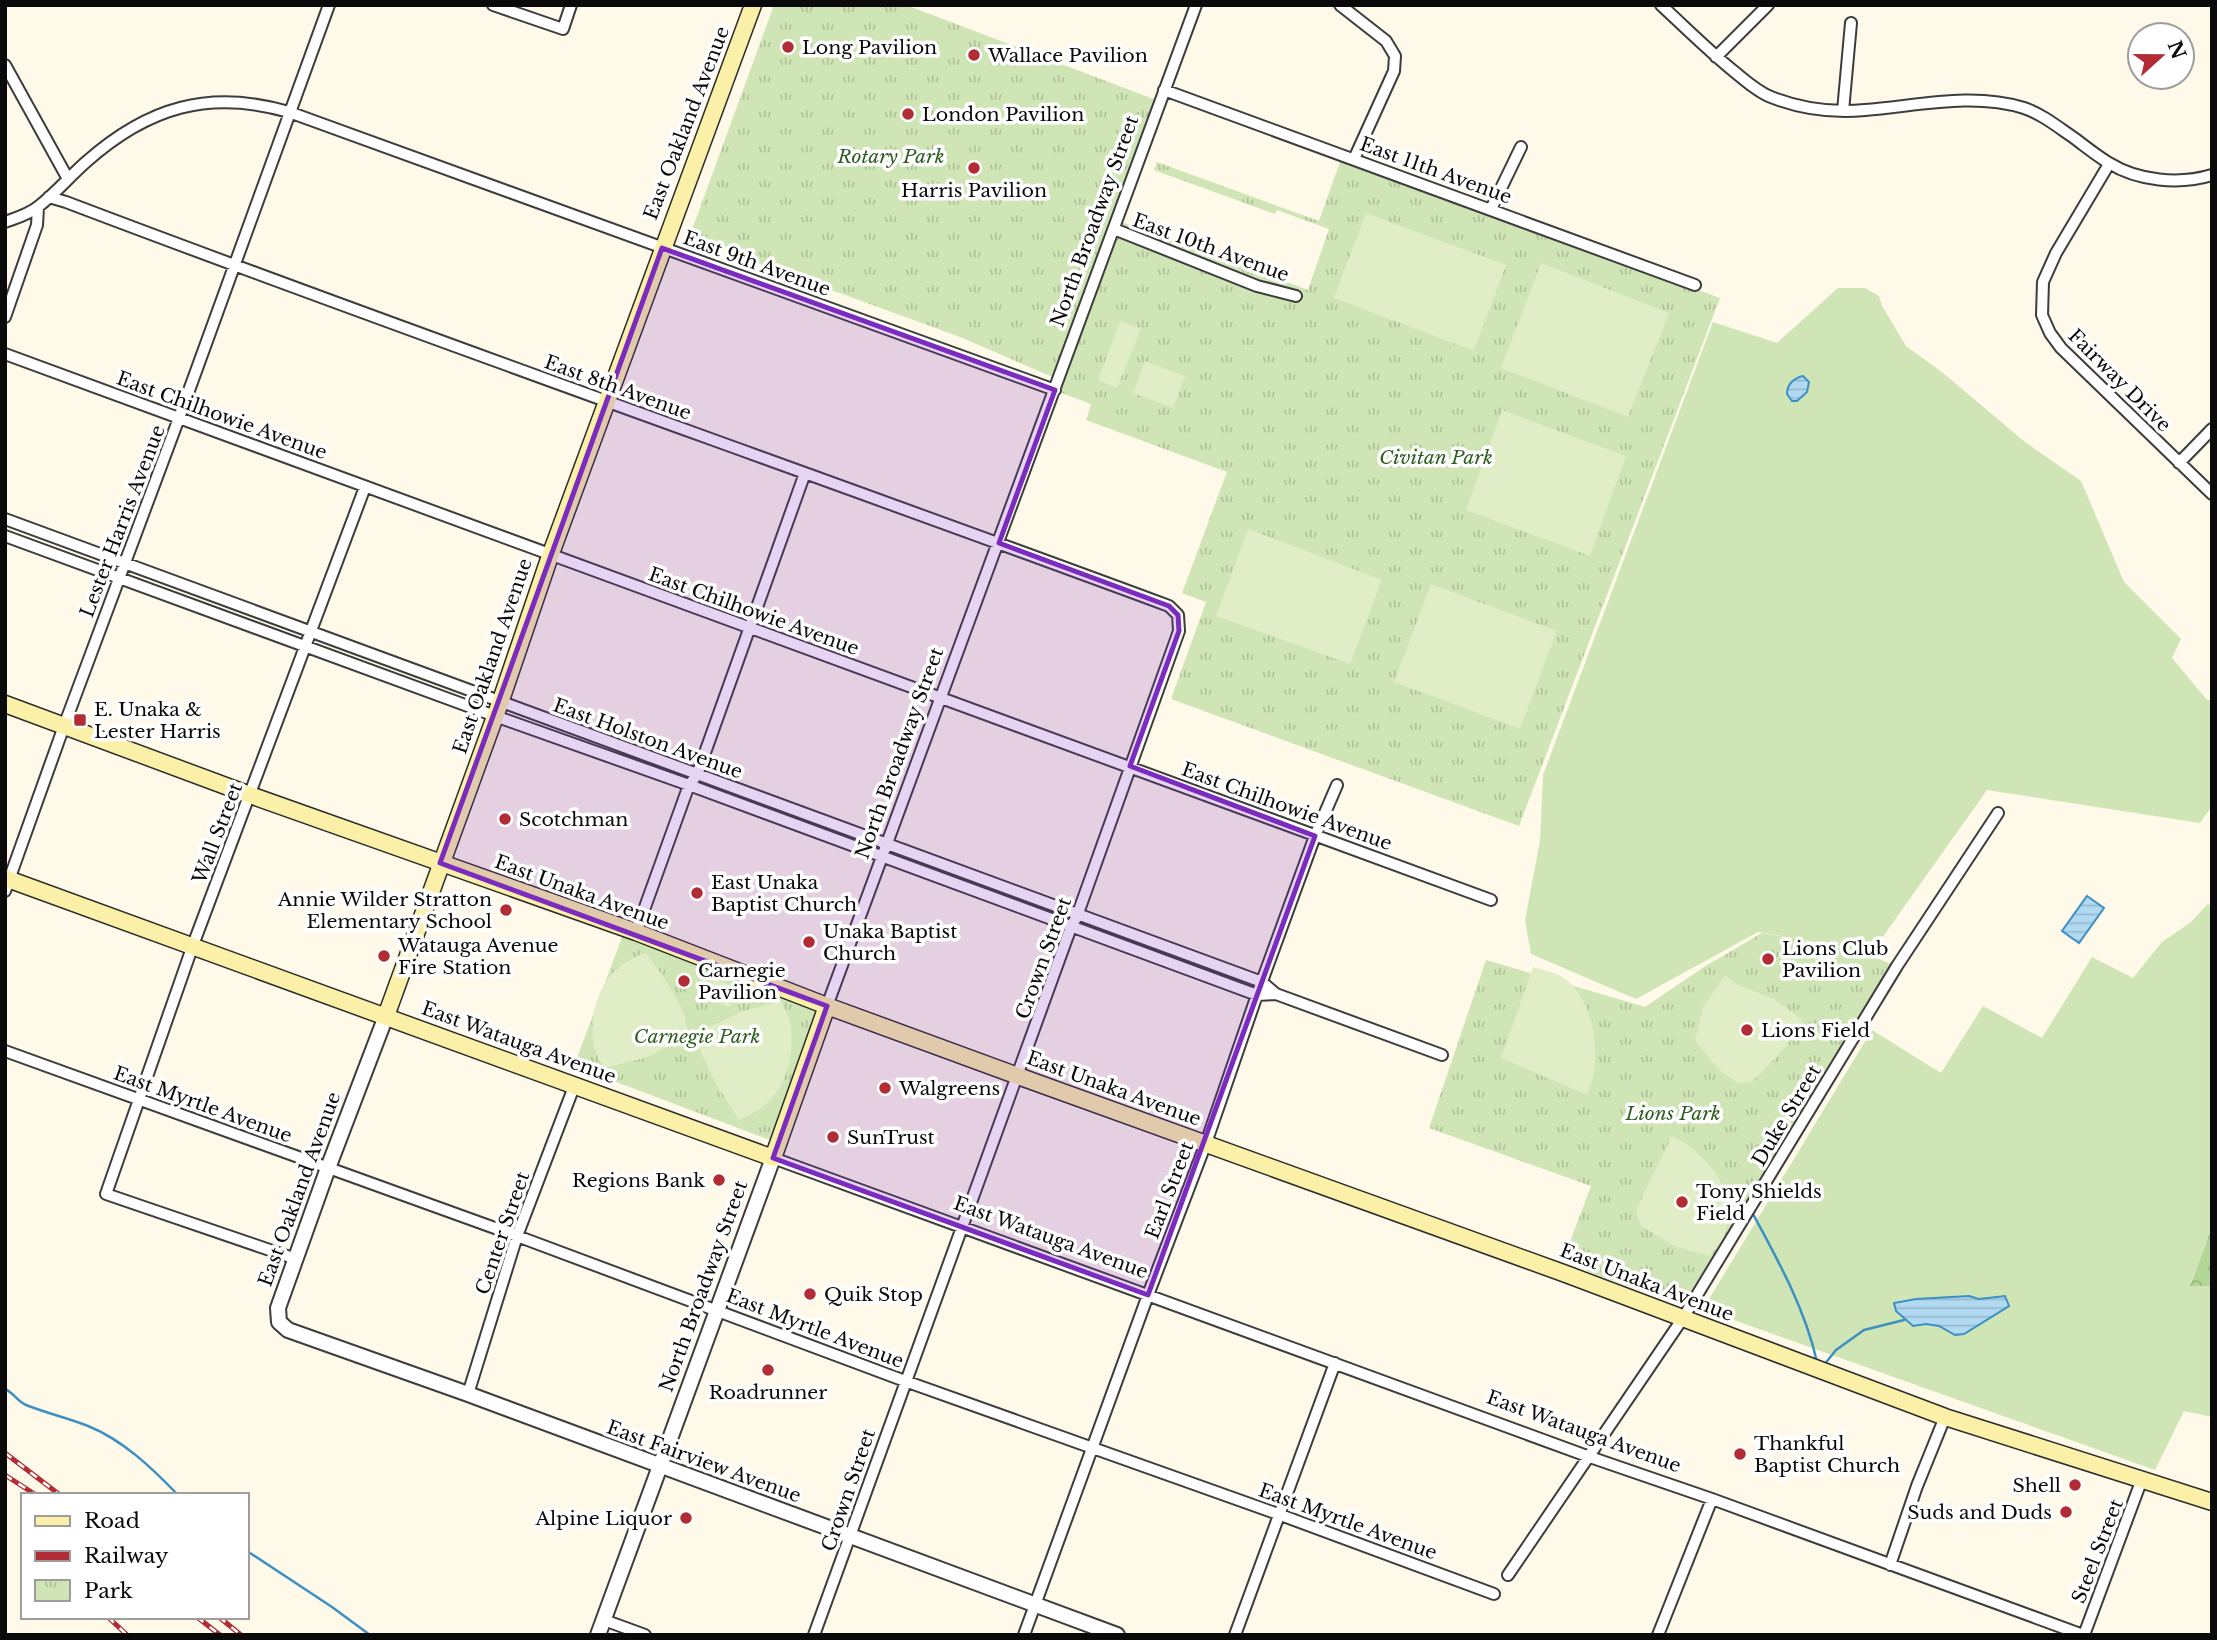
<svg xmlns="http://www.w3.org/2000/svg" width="2217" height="1640" font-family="'Libre Baskerville',serif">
<defs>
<pattern id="forest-crowns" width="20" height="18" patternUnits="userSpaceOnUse" patternTransform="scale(1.75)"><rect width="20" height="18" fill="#b3d596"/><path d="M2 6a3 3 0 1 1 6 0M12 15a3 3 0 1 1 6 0" fill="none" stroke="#99b680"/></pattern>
<pattern id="park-tufts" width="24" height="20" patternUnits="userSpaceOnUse" patternTransform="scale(1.75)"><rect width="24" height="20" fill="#cfe5b5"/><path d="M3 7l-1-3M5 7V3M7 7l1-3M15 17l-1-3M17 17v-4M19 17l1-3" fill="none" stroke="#b0c39a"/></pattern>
<pattern id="water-rules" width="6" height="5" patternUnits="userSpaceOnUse" patternTransform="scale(1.75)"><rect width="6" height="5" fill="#b1daf2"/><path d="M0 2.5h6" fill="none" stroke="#97bace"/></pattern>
</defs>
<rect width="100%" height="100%" fill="#fef9e9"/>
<path fill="#cfe5b5" d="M1838 288H1865L1879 296 1882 306 1906 346 1943 373 2025 442 2081 481 2124 582 2181 639 2172 658 2207 700H2212V806L2200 823 1987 790 1872 952 1758 932 1636 999 1531 954 1525 920 1540 841 1543 775 1713 322 1777 343Z
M2208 904 2212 908V1227L2190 1285 2212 1286V1417L2184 1411 2155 1470 1703 1309 1872 1030 1941 1073 1983 1006 2042 1038 2092 957 2133 978 2162 942 2190 923Z"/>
<path fill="url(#forest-crowns)" d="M2212 1227V1286H2190Z"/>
<path fill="url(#park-tufts)" d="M774 5H906L1156 100 1055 378 960 337 689 238Z
M1341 159 1720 298 1519 826 1171 699 1206 602 1182 593 1227 472 1086 420 1091 404 1059 392 1122 222 1308 290 1329 229 1277 210 1275 214 1154 170 1157 162 1319 221Z
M624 932 820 1005 770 1140 574 1066Z
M1762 933 1852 949 1897 966 1681 1306 1589 1272 1565 1255 1591 1186 1429 1128 1486 960 1645 1007 1704 967Z"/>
<path fill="#e0edc6" d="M1366 213 1506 265 1474 351 1334 298Z
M1541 263 1669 313 1628 417 1501 368Z
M1120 321 1141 329 1117 388 1098 380Z
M1145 361 1185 376 1173 408 1133 393Z
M1502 410 1626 456 1590 556 1466 510Z
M1248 529 1382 580 1350 664 1216 616Z
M1431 584 1557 631 1520 729 1394 682Z
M645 952C659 970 692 1014 687 1037L645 1058 604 1068C601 1063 598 1058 596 1053 587 1029 595 991 613 973 622 963 634 958 645 952Z
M1533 967C1542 970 1556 972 1564 978 1596 1001 1603 1062 1587 1095L1501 1058Z
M1725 975 1736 984 1774 999 1802 1020 1785 1048 1752 1082 1739 1084 1717 1068 1695 1040 1703 1007Z
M714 979 737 987 730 1007 707 999Z
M781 1001C785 1009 790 1018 791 1027 795 1055 786 1088 763 1107 756 1112 747 1116 739 1120L715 1082 695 1039 698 1032 741 1012Z
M1672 1136C1708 1154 1738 1190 1725 1233 1722 1241 1715 1249 1710 1256L1674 1246 1640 1225 1636 1210Z"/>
<path fill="url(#water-rules)" stroke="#3c90c4" stroke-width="2" d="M1803 376 1809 382 1807 392 1797 401H1792L1787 394C1787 384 1794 378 1803 376Z
M2087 896 2104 908 2079 943 2062 931Z
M1969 1296 1979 1299 2005 1296 2009 1306 1964 1334 1955 1335 1939 1326 1926 1324 1913 1326 1896 1311 1894 1303 1916 1299Z"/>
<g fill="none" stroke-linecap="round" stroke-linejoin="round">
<path stroke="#3c90c4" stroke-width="2.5" d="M1753 1214C1779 1262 1805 1309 1817 1362
M1824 1365 1836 1350 1864 1330 1904 1320
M5 1389C14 1393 18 1402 26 1405 46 1413 68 1418 88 1426 123 1440 152 1468 178 1495
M247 1551 332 1607 370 1635"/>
<g stroke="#3d3d3d" stroke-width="14">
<path id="minor" d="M493 5 563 29 571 5
M1340 5 1386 41 1395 56 1394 71 1354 159
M1661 5C1686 28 1710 52 1736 73 1747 82 1758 92 1771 97 1801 109 1833 113 1865 110 1917 106 1972 92 2024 108 2042 114 2058 127 2074 138 2085 146 2097 156 2109 163 2138 181 2179 185 2212 175
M1716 57 1768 5
M5 65 68 179
M1164 90 1695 285
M1843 111 1851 23
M2109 164 2056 253 2043 282 2042 315 2050 333 2061 348 2212 494
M49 197 66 202C432 341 802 470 1169 606L1178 615 1179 631 1077 916 1071 927 814 1635
M1491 209 1521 147
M5 222C16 218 30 214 39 206 56 193 70 176 86 162 148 107 209 89 289 112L1055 390
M1114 229 1257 286 1296 296
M5 317 37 225 38 208
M5 354 1491 900
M2179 463 2212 429
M5 519 1262 982 1276 994 1442 1055
M5 536 495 716 689 785 1257 995 1276 994
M5 891 64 726 179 418 329 5
M636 932 689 785 697 775 805 473
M827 1006 1196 5
M5 1051 517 1236 905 1381 1278 1514 1494 1594
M773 1158 1587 1456 1712 1499 2083 1635
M296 1259 106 1194 193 945 365 487
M468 1394 517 1236 575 1084
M1890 1565 1917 1486 1945 1417
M1508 1575 1683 1318 1897 966 1998 813
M604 1620 645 1635
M1024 1635 1148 1295 1206 1143 1257 995 1315 836 1337 785
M1235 1635 1335 1363
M1658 1635 1712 1499
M2084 1635 2142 1479"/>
</g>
<g stroke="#3d3d3d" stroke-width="18">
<path id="tertiary" d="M386 1016 328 1168 278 1308 279 1322 288 1330 468 1394 1117 1635
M598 1635 773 1158"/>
</g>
<g stroke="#2c2c2c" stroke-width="19">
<path id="secondary" d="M5 704 250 795 636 932 827 1006 1018 1076 1566 1274 1945 1417 2212 1502
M5 878 773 1158 827 1006
M386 1016 500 703 550 556 753 5"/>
</g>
<use href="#minor" stroke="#fff" stroke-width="10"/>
<use href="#tertiary" stroke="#fff" stroke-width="14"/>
<use href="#secondary" stroke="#faf0a7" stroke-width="16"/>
<g stroke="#b12c34" stroke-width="5">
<path id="rail" d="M5 1453 60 1495
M5 1475 36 1495
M108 1617 127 1635
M197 1617 220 1635
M219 1617 241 1635"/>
</g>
<use href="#rail" stroke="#fff" stroke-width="2.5" stroke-dasharray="8" stroke-linecap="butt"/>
</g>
<path fill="#7b2cbf" fill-opacity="0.2" stroke="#7b2cbf" stroke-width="5" stroke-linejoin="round" d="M662 248 1055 390 999 543 1169 606 1178 615 1179 631 1130 766 1315 836 1148 1295 773 1158 827 1006 440 863Z"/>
<g fill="#b12c34" stroke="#fff" stroke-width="2.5">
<circle cx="788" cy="47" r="7"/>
<circle cx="974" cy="55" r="7"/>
<circle cx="908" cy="114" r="7"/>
<circle cx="974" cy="168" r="7"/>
<rect x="73" y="713" width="14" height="14" rx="3.5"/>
<circle cx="505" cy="819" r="7"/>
<circle cx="697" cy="893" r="7"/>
<circle cx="506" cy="910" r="7"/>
<circle cx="809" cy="942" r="7"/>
<circle cx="384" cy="956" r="7"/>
<circle cx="1768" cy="959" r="7"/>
<circle cx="684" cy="981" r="7"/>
<circle cx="1747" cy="1030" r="7"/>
<circle cx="885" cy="1088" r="7"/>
<circle cx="833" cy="1137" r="7"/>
<circle cx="719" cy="1180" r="7"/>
<circle cx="1682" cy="1202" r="7"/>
<circle cx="810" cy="1294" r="7"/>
<circle cx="768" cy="1370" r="7"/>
<circle cx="1740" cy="1454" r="7"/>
<circle cx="2075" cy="1485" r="7"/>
<circle cx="2066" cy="1512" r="7"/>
<circle cx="686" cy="1518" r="7"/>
</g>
<g text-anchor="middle" stroke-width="7" stroke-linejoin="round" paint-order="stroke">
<g font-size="19" fill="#0a0a0a" stroke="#fff" text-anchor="start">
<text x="802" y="54">Long Pavilion</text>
<text x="988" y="62">Wallace Pavilion</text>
<text x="922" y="121">London Pavilion</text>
<text x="974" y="197" text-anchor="middle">Harris Pavilion</text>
<text x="94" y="716">E. Unaka &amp;<tspan x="94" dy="22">Lester Harris</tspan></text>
<text x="519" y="826">Scotchman</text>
<text x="711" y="889">East Unaka<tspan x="711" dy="22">Baptist Church</tspan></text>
<text x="492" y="906" text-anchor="end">Annie Wilder Stratton<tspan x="492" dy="22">Elementary School</tspan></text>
<text x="823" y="938">Unaka Baptist<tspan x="823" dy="22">Church</tspan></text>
<text x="398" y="952">Watauga Avenue<tspan x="398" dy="22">Fire Station</tspan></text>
<text x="1782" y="955">Lions Club<tspan x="1782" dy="22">Pavilion</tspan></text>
<text x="698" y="977">Carnegie<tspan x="698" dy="22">Pavilion</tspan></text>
<text x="1761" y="1037">Lions Field</text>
<text x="899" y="1095">Walgreens</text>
<text x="847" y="1144">SunTrust</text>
<text x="705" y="1187" text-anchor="end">Regions Bank</text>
<text x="1696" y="1198">Tony Shields<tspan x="1696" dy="22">Field</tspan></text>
<text x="824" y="1301">Quik Stop</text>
<text x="768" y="1399" text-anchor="middle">Roadrunner</text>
<text x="1754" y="1450">Thankful<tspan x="1754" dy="22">Baptist Church</tspan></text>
<text x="2061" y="1492" text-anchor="end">Shell</text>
<text x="2052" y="1519" text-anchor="end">Suds and Duds</text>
<text x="672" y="1525" text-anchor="end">Alpine Liquor</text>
</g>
<g font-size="19" fill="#0a0a0a" stroke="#fff">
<text transform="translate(686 123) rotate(-69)" y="7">East Oakland Avenue</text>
<text transform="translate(1436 170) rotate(20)" y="7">East 11th Avenue</text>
<text transform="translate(1094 221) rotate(-70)" y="7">North Broadway Street</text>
<text transform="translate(1211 247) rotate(20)" y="7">East 10th Avenue</text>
<text transform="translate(757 263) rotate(20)" y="7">East 9th Avenue</text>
<text transform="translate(2120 380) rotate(45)" y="7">Fairway Drive</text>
<text transform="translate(618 387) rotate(20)" y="7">East 8th Avenue</text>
<text transform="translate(222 415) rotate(20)" y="7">East Chilhowie Avenue</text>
<text transform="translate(122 521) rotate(-69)" y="7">Lester Harris Avenue</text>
<text transform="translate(754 611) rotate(20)" y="7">East Chilhowie Avenue</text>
<text transform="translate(492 656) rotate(-71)" y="7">East Oakland Avenue</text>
<text transform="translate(648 738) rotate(20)" y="7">East Holston Avenue</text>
<text transform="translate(899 753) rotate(-70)" y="7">North Broadway Street</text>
<text transform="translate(1287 806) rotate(20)" y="7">East Chilhowie Avenue</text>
<text transform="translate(217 833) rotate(-69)" y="7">Wall Street</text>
<text transform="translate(582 892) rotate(20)" y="7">East Unaka Avenue</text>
<text transform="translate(1043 958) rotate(-70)" y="7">Crown Street</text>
<text transform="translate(519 1042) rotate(20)" y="7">East Watauga Avenue</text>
<text transform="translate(1114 1088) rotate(20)" y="7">East Unaka Avenue</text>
<text transform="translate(203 1104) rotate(20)" y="7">East Myrtle Avenue</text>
<text transform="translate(1786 1115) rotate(-59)" y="7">Duke Street</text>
<text transform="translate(299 1189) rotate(-70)" y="7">East Oakland Avenue</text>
<text transform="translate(1169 1190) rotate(-69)" y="7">Earl Street</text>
<text transform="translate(502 1233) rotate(-71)" y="7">Center Street</text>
<text transform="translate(1051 1237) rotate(20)" y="7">East Watauga Avenue</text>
<text transform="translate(1647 1282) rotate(21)" y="7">East Unaka Avenue</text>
<text transform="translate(703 1286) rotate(-70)" y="7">North Broadway Street</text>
<text transform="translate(815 1328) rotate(21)" y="7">East Myrtle Avenue</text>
<text transform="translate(1584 1431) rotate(20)" y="7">East Watauga Avenue</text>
<text transform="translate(704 1461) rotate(20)" y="7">East Fairview Avenue</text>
<text transform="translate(848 1490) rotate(-71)" y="7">Crown Street</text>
<text transform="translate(1348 1521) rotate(20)" y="7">East Myrtle Avenue</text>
<text transform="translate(2097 1551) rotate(-69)" y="7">Steel Street</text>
</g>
<g font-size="19" font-style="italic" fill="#2d5d20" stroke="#fff">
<text x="891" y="163">Rotary Park</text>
<text x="1436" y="464">Civitan Park</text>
<text x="697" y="1043">Carnegie Park</text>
<text x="1673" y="1120">Lions Park</text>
</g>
</g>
<rect width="2217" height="1640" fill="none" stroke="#0a0a0a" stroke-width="14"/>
<rect x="21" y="1493" width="228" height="126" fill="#ffffff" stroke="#9d9d9d" stroke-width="2"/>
<rect x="35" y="1516" width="35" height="10" fill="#faf0a7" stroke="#9d9d9d" stroke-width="2"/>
<text x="84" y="1528" font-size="21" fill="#0a0a0a">Road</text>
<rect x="35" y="1551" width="35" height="10" fill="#b12c34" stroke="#9d9d9d" stroke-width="2"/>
<text x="84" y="1563" font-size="21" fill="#0a0a0a">Railway</text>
<rect x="35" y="1580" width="35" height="21" fill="url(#park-tufts)" stroke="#9d9d9d" stroke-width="2"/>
<text x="84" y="1598" font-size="21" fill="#0a0a0a">Park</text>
<g transform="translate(2161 56) rotate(69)"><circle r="33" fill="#ffffff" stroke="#9d9d9d" stroke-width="2"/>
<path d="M0-5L12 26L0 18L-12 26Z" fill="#b12c34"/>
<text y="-10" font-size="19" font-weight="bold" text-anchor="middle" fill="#0a0a0a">N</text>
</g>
</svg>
